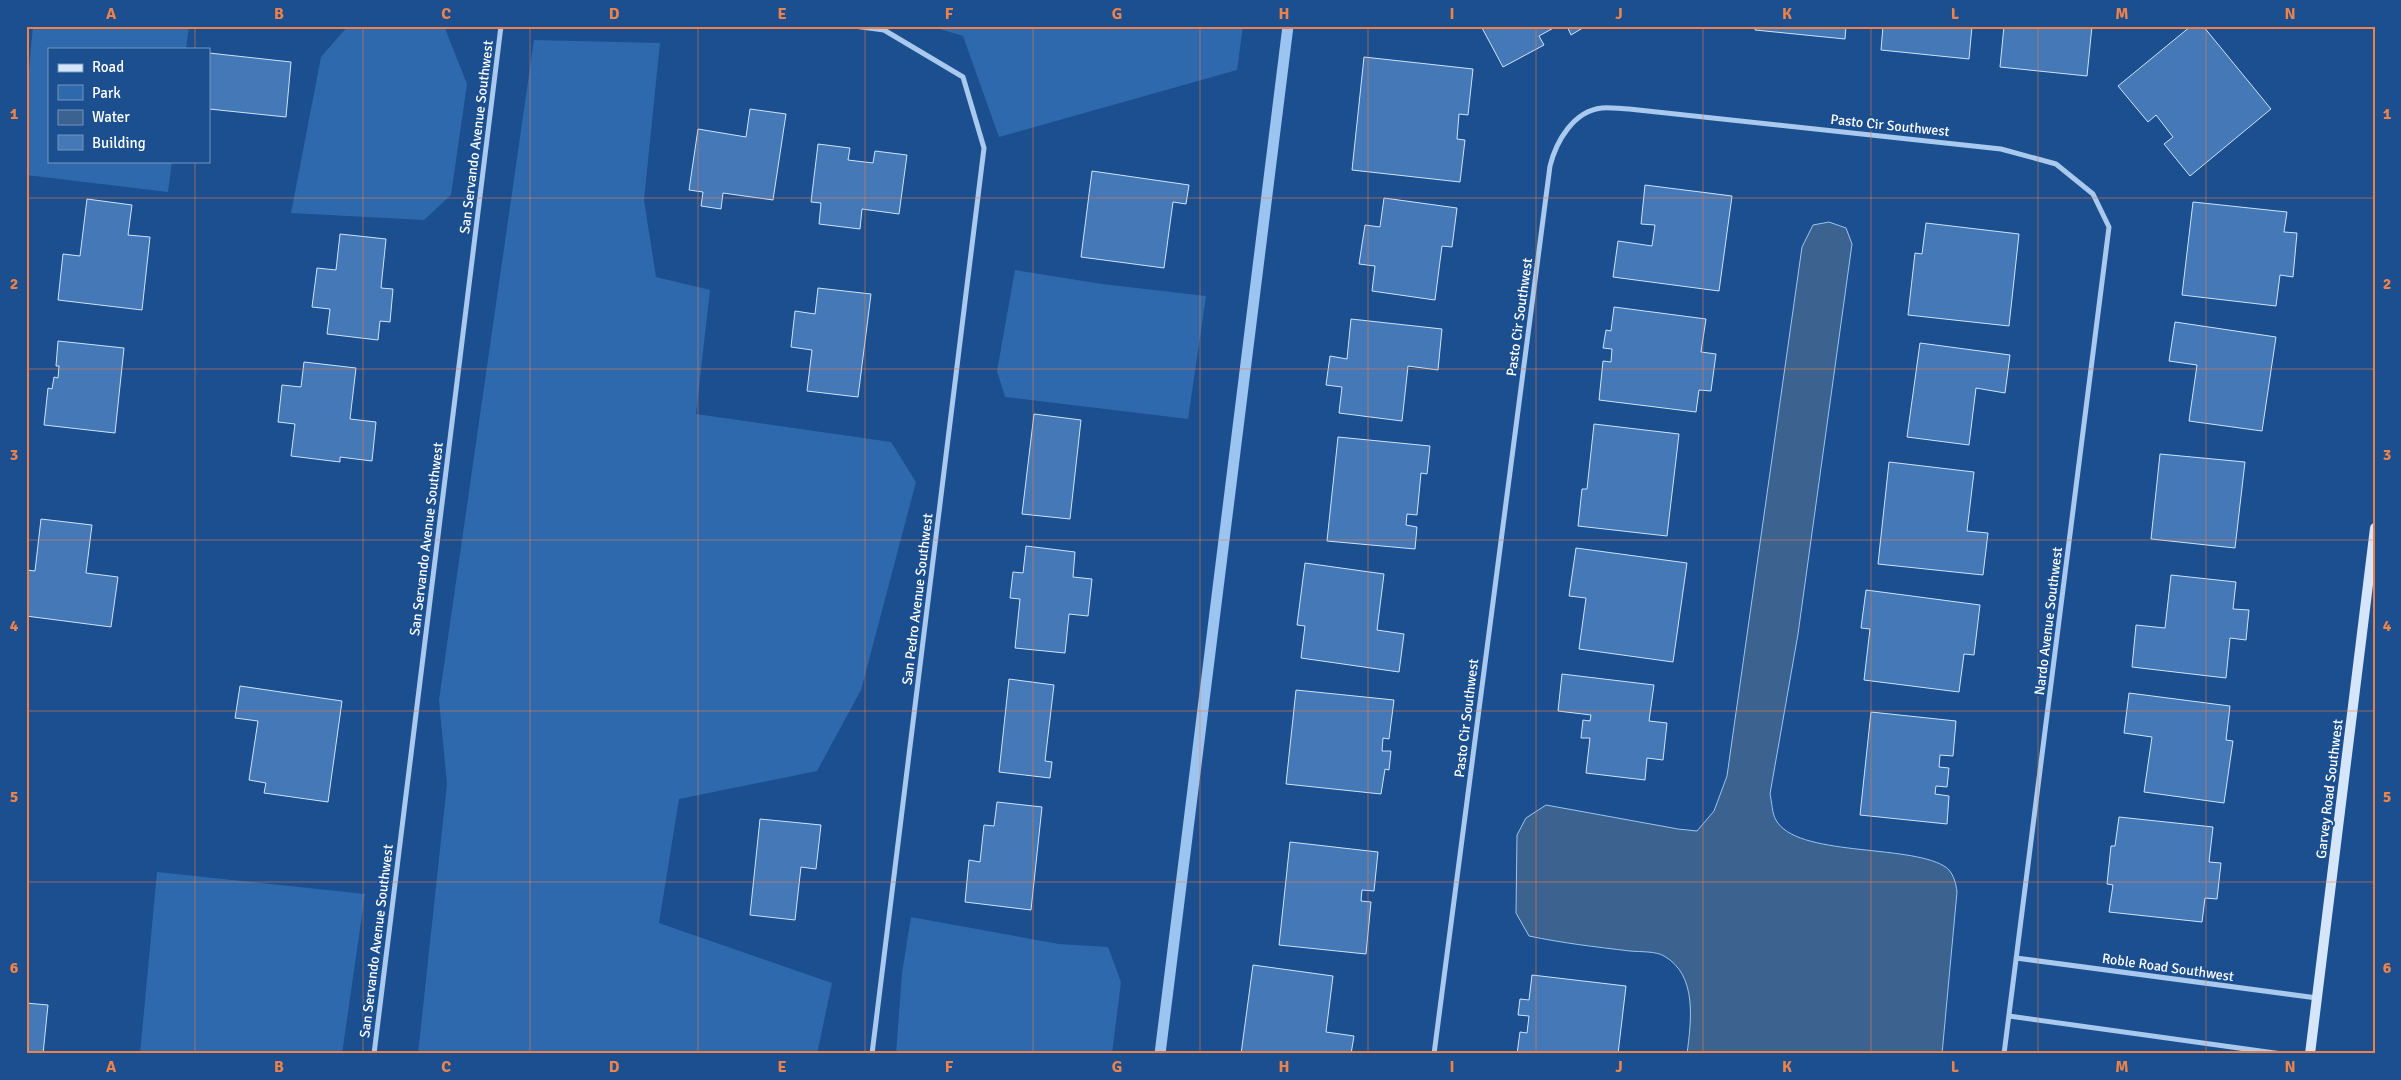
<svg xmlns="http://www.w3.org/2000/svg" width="2401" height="1080" font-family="Signika,sans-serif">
<rect width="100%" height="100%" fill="#1b4f8f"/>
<path fill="#2e69ad" d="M33 26H189L186 49H49V161H172L168 192 26 175V102Z
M348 26H444L467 84 451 195 424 220 291 213 321 57Z
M930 26H1243L1237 70 999 137 963 36Z
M534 40 660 43 644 200 656 277 710 290 696 414 891 442 916 482 861 690 817 771 679 799 659 923 832 983 817 1054H418L447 784 439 700Z
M1015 270 1102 284 1206 296 1188 419 1005 397 997 371Z
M157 872 365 894 342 1054H140Z
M911 917 1059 944 1108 947 1121 982 1112 1054H896L902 973Z"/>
<path fill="#3c6290" stroke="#9cc4f0" d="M1829 222 1846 228 1852 244 1798 634 1770 794C1772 802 1772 814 1776 820 1796 857 1907 844 1944 866 1953 871 1956 883 1957 892L1942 1054H1687C1691 1022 1698 975 1664 956 1656 951 1640 952 1630 951 1596 947 1562 943 1529 936L1516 913 1517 835 1526 818 1546 805 1678 829 1697 831 1714 811 1727 776 1802 247 1813 225Z"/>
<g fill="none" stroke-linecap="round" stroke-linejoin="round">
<path stroke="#9cc4f0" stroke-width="11" d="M1160 1054 1288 26"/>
</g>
<path fill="#4478b7" stroke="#cfe3fa" d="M1481 26H1557L1539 36 1544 45 1503 67Z
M1567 26H1586L1571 35Z
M1755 26H1846L1845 39 1755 30Z
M1883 26H1972L1969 59 1881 50Z
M2004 26H2092L2087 76 2000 67Z
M2191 26H2203L2271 109 2190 176 2164 144 2173 137 2156 115 2148 122 2118 86Z
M209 53 291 62 286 117 209 109Z
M1364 57 1473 69 1468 115 1459 114 1457 139 1465 140 1460 182 1352 170Z
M750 109 786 114 773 200 723 193 721 209 701 206 703 192 689 190 698 129 746 137Z
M818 144 850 148 848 160 873 163 875 151 907 155 899 214 862 209 860 229 819 224 821 203 811 202Z
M1092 171 1189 185 1186 204 1173 202 1164 268 1081 257Z
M1645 185 1732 196 1719 291 1613 277 1618 241 1652 246 1655 225 1641 224Z
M1384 198 1457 208 1452 247 1442 246 1435 300 1372 291 1375 266 1359 264 1365 225 1380 227Z
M87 199 132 205 128 235 150 237 142 310 58 300 63 254 80 256Z
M2193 202 2287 212 2284 232 2297 233 2293 277 2280 275 2276 306 2182 295Z
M1926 223 2019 234 2009 326 1908 315 1915 253 1922 254Z
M340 234 386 239 381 288 393 289 390 322 380 321 378 340 327 334 330 309 312 307 317 268 336 270Z
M818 288 871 294 858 397 807 391 812 350 791 347 795 311 815 314Z
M1614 307 1706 319 1701 352 1716 354 1711 391 1699 390 1696 412 1599 400 1603 361 1611 362 1612 349 1603 348 1606 330 1611 331Z
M1351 319 1442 329 1438 370 1408 366 1402 421 1339 413 1342 387 1326 385 1330 356 1347 359Z
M2175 322 2276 337 2262 431 2189 421 2197 365 2169 361Z
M58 341 124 348 115 433 44 425 48 388 52 389 54 377 58 378 59 366H56Z
M1920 343 2010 355 2005 393 1976 388 1969 445 1907 437Z
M304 362 356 368 350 419 376 422 372 461 340 457V462L291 456 295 424 278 422 282 385 301 387Z
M1034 414 1081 420 1070 519 1022 514Z
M1594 424 1679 434 1667 536 1578 526 1582 489H1587Z
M1338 437 1430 446 1427 474 1421 473 1417 515 1407 514 1406 525 1417 527 1415 549 1327 541Z
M2160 454 2245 462 2235 548 2151 539Z
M1889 462 1974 472 1967 531 1988 533 1983 575 1878 564Z
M41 519 92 525 86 573 118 577 111 627 26 616 27 570 35 571Z
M1026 546 1075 552 1073 577 1092 579 1088 616 1069 614 1065 653 1015 648 1020 599 1010 598 1013 572 1023 573Z
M1576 548 1687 563 1673 662 1579 649 1586 598 1569 596Z
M1305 563 1384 574 1377 630 1404 634 1399 672 1301 658 1305 626 1297 625Z
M2171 575 2236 582 2233 609 2249 610 2246 640 2230 638 2226 678 2132 667 2136 625 2165 628Z
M1866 590 1980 605 1974 655 1964 654 1959 692 1864 680 1870 629 1861 628Z
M1562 674 1654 685 1649 721 1667 723 1663 760 1647 758 1645 780 1586 773 1590 738H1581L1583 720 1590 721 1591 715 1558 711Z
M1009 679 1054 685 1045 761 1052 762 1050 778 999 772Z
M240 686 342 701 328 802 264 793 266 783 249 780 258 721 235 718Z
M1296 690 1394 700 1389 739 1383 738 1382 751H1391L1389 770 1385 769 1381 794 1286 784Z
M2129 693 2230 706 2226 740 2233 741 2224 803 2144 792 2152 737 2124 733Z
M1871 712 1956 721 1953 756 1940 755 1939 767 1949 768 1947 787 1936 786 1935 794 1949 796 1947 824 1860 815Z
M997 802 1042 807 1031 910 965 902 969 860 980 862 984 825 994 826Z
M2119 817 2213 827 2209 862 2221 863 2217 899 2205 898 2202 922 2109 912 2113 885 2107 884 2111 846H2115Z
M760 819 821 825 816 869 801 867 795 920 750 915Z
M1290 842 1378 852 1374 891 1362 890 1361 901 1371 902 1366 954 1279 945Z
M1253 965 1333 976 1326 1032 1354 1036 1351 1054H1241Z
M1532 975 1626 986 1618 1054H1517L1520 1032 1527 1033 1529 1016 1518 1015 1520 999 1529 1000Z
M26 1003 48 1005 43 1054H26Z"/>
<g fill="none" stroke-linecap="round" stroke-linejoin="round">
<path stroke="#a9c9ee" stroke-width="5" d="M854 26 884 30 963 77 984 148 872 1054
M2016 958 2317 998
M2009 1016 2282 1054
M374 1054 501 26
M1434 1054 1550 166C1556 142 1573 111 1602 108 1611 107 1620 109 1629 109L2001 149 2056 164 2093 194 2109 227 2004 1054"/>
<path stroke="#d6e6fa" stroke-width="10" d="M2310 1054 2375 528"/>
</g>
<path fill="none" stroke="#ee8249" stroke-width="1" stroke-opacity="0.55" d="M195 26V49M363 26V1054M530 26V1054M698 26V1054M865 26V1054M1033 26V1054M1200 26V1054M1368 26V1054M1536 26V1054M1703 26V1054M1871 26V1054M2038 26V1054M2206 26V1054M195 161V1054M26 198H2375M26 369H2375M26 540H2375M26 711H2375M26 882H2375"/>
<g text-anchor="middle" stroke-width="4" stroke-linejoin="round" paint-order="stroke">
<g font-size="14" fill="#fff" stroke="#1b4f8f">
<text transform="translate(1890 125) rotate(6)" y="5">Pasto Cir Southwest</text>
<text transform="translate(476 137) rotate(-83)" y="5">San Servando Avenue Southwest</text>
<text transform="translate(1519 317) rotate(-82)" y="5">Pasto Cir Southwest</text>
<text transform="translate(426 539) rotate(-83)" y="5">San Servando Avenue Southwest</text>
<text transform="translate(917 599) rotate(-83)" y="5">San Pedro Avenue Southwest</text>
<text transform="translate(2048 621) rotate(-83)" y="5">Nardo Avenue Southwest</text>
<text transform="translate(1466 718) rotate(-83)" y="5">Pasto Cir Southwest</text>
<text transform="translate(2329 789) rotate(-83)" y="5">Garvey Road Southwest</text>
<text transform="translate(376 941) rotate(-83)" y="5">San Servando Avenue Southwest</text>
<text transform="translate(2168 967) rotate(8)" y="5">Roble Road Southwest</text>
</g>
</g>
<rect width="2401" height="1080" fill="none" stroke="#1b4f8f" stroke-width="55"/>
<rect x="48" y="48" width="162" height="115" fill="#1b4f8f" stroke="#7695bc"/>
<rect x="58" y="64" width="25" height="8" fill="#d6e6fa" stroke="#7695bc"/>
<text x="92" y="72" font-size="15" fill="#ffffff">Road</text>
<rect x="58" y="85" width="25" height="15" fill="#2e69ad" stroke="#7695bc"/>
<text x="92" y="98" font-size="15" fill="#ffffff">Park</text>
<rect x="58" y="110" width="25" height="15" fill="#3c6290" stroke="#7695bc"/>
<text x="92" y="122" font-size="15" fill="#ffffff">Water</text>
<rect x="58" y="135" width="25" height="15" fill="#4478b7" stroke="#7695bc"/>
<text x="92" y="148" font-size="15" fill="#ffffff">Building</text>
<rect x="28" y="28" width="2346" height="1024" fill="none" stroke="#ee8249" stroke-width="2"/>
<g font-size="16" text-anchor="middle" font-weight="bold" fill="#ee8249">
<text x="111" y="19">A</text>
<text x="279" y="19">B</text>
<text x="446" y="19">C</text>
<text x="614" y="19">D</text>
<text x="782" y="19">E</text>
<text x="949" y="19">F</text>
<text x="1117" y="19">G</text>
<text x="1284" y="19">H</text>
<text x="1452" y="19">I</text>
<text x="1619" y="19">J</text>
<text x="1787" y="19">K</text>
<text x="1955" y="19">L</text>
<text x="2122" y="19">M</text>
<text x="2290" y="19">N</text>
<text x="14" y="119">1</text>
<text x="2387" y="119">1</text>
<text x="14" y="289">2</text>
<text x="2387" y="289">2</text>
<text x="14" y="460">3</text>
<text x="2387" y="460">3</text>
<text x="14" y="631">4</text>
<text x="2387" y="631">4</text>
<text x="14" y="802">5</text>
<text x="2387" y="802">5</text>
<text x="14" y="973">6</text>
<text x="2387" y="973">6</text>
<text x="111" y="1072">A</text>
<text x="279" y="1072">B</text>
<text x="446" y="1072">C</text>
<text x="614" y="1072">D</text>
<text x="782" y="1072">E</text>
<text x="949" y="1072">F</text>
<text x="1117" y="1072">G</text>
<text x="1284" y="1072">H</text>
<text x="1452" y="1072">I</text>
<text x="1619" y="1072">J</text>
<text x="1787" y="1072">K</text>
<text x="1955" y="1072">L</text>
<text x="2122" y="1072">M</text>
<text x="2290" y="1072">N</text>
</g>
</svg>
